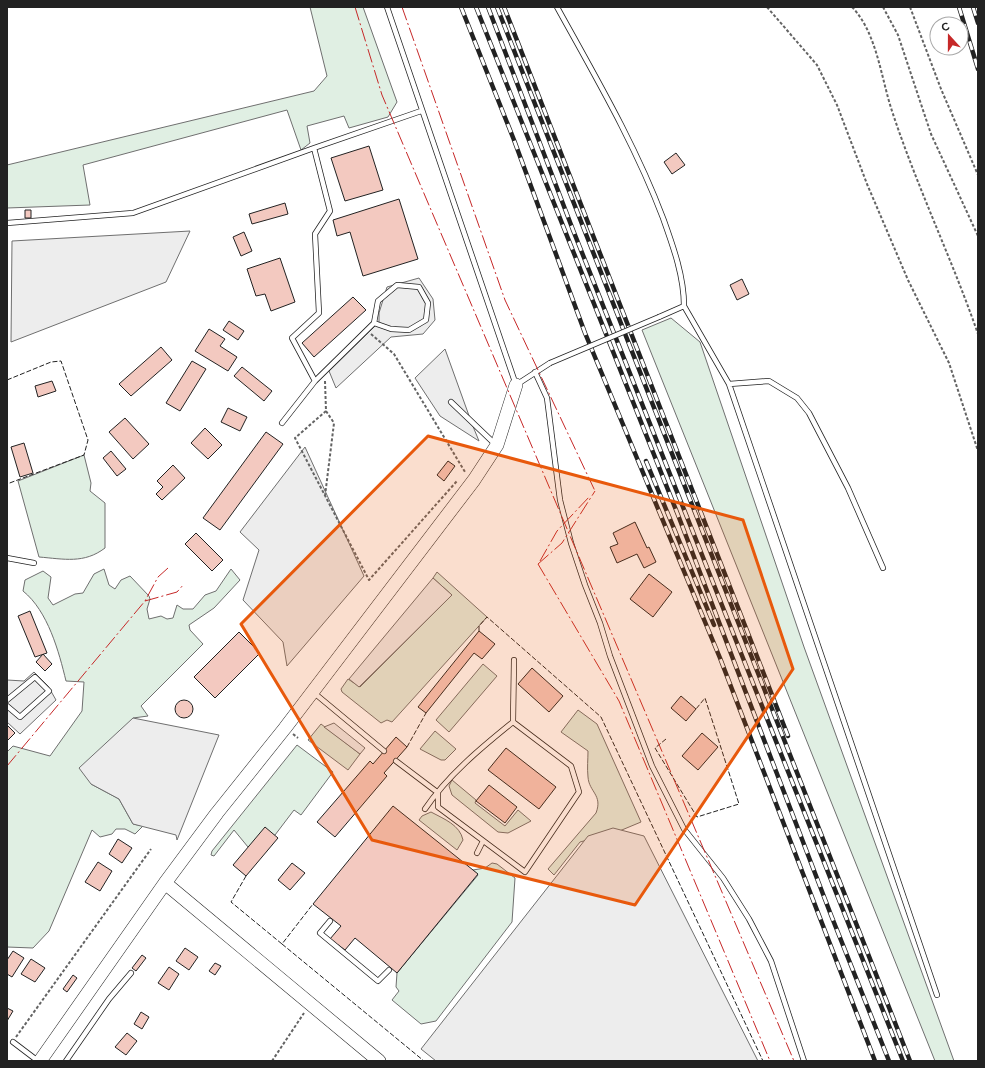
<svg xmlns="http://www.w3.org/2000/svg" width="985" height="1068" font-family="Raleway,sans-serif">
<rect width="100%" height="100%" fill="#fff"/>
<path fill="#e0efe3" stroke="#6f6f6f" d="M310 7H363L397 102 388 117 349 128 344 116 307 126 310 143 301 150 287 110 83 165 90 205 7 208V165L314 91 327 76Z
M671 318 700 342 804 647 954 1061H935L642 330Z
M84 455 91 483 90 491 105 503V548C84 564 64 559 39 557L18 481Z
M104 569 109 585 115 589 121 580 130 576 149 596 150 599 147 609 149 619 161 616 167 619 173 618 177 605 183 609H193L205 595 216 591 231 569 240 580 214 608 189 625 190 630 203 644 141 706 148 716 133 718 91 784 119 799 133 824 143 826 135 834 125 829H116L112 834 100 837 92 830 49 931 33 948 7 947V752L13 746 50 756 82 711 84 682 66 681C59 652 48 611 23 591L25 580 43 571 51 577 48 598 53 605 75 594 83 593 94 574Z
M437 572 487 617 392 722 387 720 381 723 342 692 341 689 348 679 360 687 452 595 433 578Z
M483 664 497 676 449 732 436 720Z
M578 710 597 724 641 822 617 832 580 842 554 875 548 869 596 813C603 795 589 792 588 777 587 768 588 759 588 751L561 732Z
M321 724 360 754 348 770 308 740Z
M435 731 456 749 445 760H441L420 749Z
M297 745 333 772 301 815 294 810 275 835 248 847 234 830 214 856 211 855 212 851Z
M452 780 476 800 475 803 505 826 518 810 531 821 508 833 498 832 452 795 449 786Z
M431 812C444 819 460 825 463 840L457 850 419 820 422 816Z
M492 863 497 864 515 878 512 922 436 1021 421 1024 392 1000 399 991 396 987 397 973 478 875 473 870 485 868Z"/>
<path fill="#ededed" stroke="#6f6f6f" d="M190 231 166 282 11 342 12 241Z
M419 278 433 299 435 320 423 334 391 337 336 388 329 371 379 322V313L387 287Z
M445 349 472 424 479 441 440 416 415 378Z
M305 447 364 576 287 666 283 642 243 600 259 550 240 532Z
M433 578 452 595 359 687 349 679Z
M34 672 48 686 56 700 20 734 7 722V680L24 681Z
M133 718 219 735 177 840 176 835 133 824 119 799 91 784 79 768Z
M334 723 365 748 360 754 324 727Z
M613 828 644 836 758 1061H436L421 1049 588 836Z"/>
<path fill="#f3c9c0" stroke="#222" d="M369 146 383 190 345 201 331 158Z
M676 153 685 165 672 174 664 162Z
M399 199 418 259 363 276 350 232 337 236 333 220Z
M285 203 288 214 252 224 249 214Z
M25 210H31V218H25Z
M244 232 252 251 241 256 233 237Z
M280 258 295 302 271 311 265 294 256 296 247 269Z
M742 279 749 294 737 300 730 285Z
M353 297 366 310 314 357 302 343Z
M229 321 244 331 238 340 223 330Z
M209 329 225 339 220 346 237 357 228 371 195 351Z
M161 347 172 360 131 396 119 384Z
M192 361 206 369 180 411 166 403Z
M242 367 272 391 264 401 234 376Z
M52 381 56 391 38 397 35 386Z
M228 408 247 417 240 431 221 422Z
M125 418 149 444 133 459 109 432Z
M205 428 222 445 208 459 191 443Z
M266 432 283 444 220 530 203 518Z
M24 443 33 473 20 477 11 447Z
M111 451 126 469 117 476 103 458Z
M448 461 455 466 444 481 437 475Z
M173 465 185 478 162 500 156 494 163 487 157 481Z
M635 522 647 548 649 547 656 562 644 568 637 554 617 563 610 547 618 544 613 533Z
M196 533 223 560 212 571 185 544Z
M649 574 672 592 653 617 630 599Z
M30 611 47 653 35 657 18 616Z
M479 631 495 644 482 659 474 653 426 713 418 707Z
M239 632 260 653 215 698 194 677Z
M43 654 52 664 45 671 36 662Z
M532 668 563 696 549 712 518 684Z
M681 696 696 709 686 721 671 708Z
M175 709a9 9 0 1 1 18 0a9 9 0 1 1-18 0Z
M7 725 15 733 7 741Z
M702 733 718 747 698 770 682 756Z
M396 737 407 747 384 773 387 776 335 837 317 822 370 761 373 764Z
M506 748 556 787 539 809 488 770Z
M489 785 517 807 505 823 476 801Z
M393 806 478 874 397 973 355 938 345 950 330 939 341 926 313 904Z
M265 827 278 838 246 876 233 865Z
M118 839 132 848 122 863 109 854Z
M98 862 112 871 100 891 85 882Z
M292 863 305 873 290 890 278 880Z
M185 948 198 957 189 970 176 961Z
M13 951 24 958 12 977 7 974V960Z
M142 955 146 958 136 971 132 968Z
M31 959 45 968 35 982 21 974Z
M215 963 221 966 215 975 209 971Z
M169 967 179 974 169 990 158 983Z
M73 975 77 978 67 992 63 989Z
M7 1008 13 1011 7 1021Z
M141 1012 149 1017 142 1029 134 1024Z
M127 1033 137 1041 126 1055 115 1047Z"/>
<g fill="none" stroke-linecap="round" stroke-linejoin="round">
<g stroke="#222" stroke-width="6">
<path id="lane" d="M387 7 516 385 550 363
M557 7C595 76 635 144 663 218 673 246 684 276 684 306L659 317
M7 223 133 213 314 148 421 111
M684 306 729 384 937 995
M535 372 547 398 560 500 571 543 585 585 600 623 610 656 652 766 684 829 723 878 749 919 771 961 804 1061
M315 381 374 323 378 301 397 285 419 287 428 303 426 320 409 330 391 329 374 323
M729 384 769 381 797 398 809 413 848 488 883 568
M451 402 496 445
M282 423 315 381 292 338 319 313 315 234 330 211 314 148
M7 558 34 563
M313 692 384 751
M7 700 35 677 49 691 20 717 7 706
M513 722 514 660
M396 761 437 792 438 793V807L525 872 579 792 571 766 513 722C482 747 448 775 425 809
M477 853 483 841
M330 921 320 933 378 981 389 970
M13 1042 38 1061
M66 1061 109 999 131 973"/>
</g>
<g stroke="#222" stroke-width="14">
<path id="secondary" d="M165 883 379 1061
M40 1061 165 883 217 813 285 728 474 480 497 445 516 385"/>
</g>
<path stroke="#646464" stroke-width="2" stroke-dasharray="3 2" stroke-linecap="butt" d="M767 7 817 65 837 105 867 184 908 280 949 363 978 451
M852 7C877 33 881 78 892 111 917 187 952 259 978 334
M883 7 898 35 931 134 978 236
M910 7 941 89 978 175
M371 334 394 354 465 472 464 473
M325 381 326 411 295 438 369 580 457 481
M325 496 334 423 326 411
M293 734 298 738
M16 1037 151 849
M272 1061 304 1013"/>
<use href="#lane" stroke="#fff" stroke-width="4.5"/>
<use href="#secondary" stroke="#fff" stroke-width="13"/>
<g stroke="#222" stroke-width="4.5">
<path id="rail" d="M461 7 514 140 585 333 720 658 875 1061
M476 7 678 515 831 915 889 1061
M488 7 573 230 903 1061
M497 7 910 1061
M504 7 788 736
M959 7 978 69
M973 7 978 23
M646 461 714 625"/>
</g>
<use href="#rail" stroke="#fff" stroke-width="3" stroke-dasharray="9" stroke-linecap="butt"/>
<g stroke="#222" stroke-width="6" stroke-linecap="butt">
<path id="lane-bridge" d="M550 363 659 317"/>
</g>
<use href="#lane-bridge" stroke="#fff" stroke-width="4.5"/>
<path stroke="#222" stroke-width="1" stroke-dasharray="5 2" stroke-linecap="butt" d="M7 380 51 362 61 361 88 440 84 455 7 484V483
M479 631V626L487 617 601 717 763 1061
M666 739 655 748 697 817 739 804 705 698 696 709
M407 747 426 713
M246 876 231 902 282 944 313 904
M282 944 424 1061"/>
<path stroke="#c62828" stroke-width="1" stroke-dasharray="14 3 2 3" stroke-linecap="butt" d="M355 7 382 95 794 1061
M402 7 505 300 595 491
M540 561 557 531 590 496
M538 564 619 701 770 1061
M538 564 562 543 595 491
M145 601 177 592 184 584
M7 766 145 601 158 577 168 568"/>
</g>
<path fill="#e8590c" fill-opacity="0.2" stroke="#e8590c" stroke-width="3" stroke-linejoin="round" d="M428 436 743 520 793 669 635 905 372 840 241 624Z"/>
<rect width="985" height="1068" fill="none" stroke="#222222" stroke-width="16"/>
<g transform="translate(949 36) rotate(339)"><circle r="19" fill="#ffffff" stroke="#a7a7a7"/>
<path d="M0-3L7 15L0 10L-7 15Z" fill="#c62828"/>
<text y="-6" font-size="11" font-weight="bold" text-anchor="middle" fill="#222222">С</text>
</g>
</svg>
